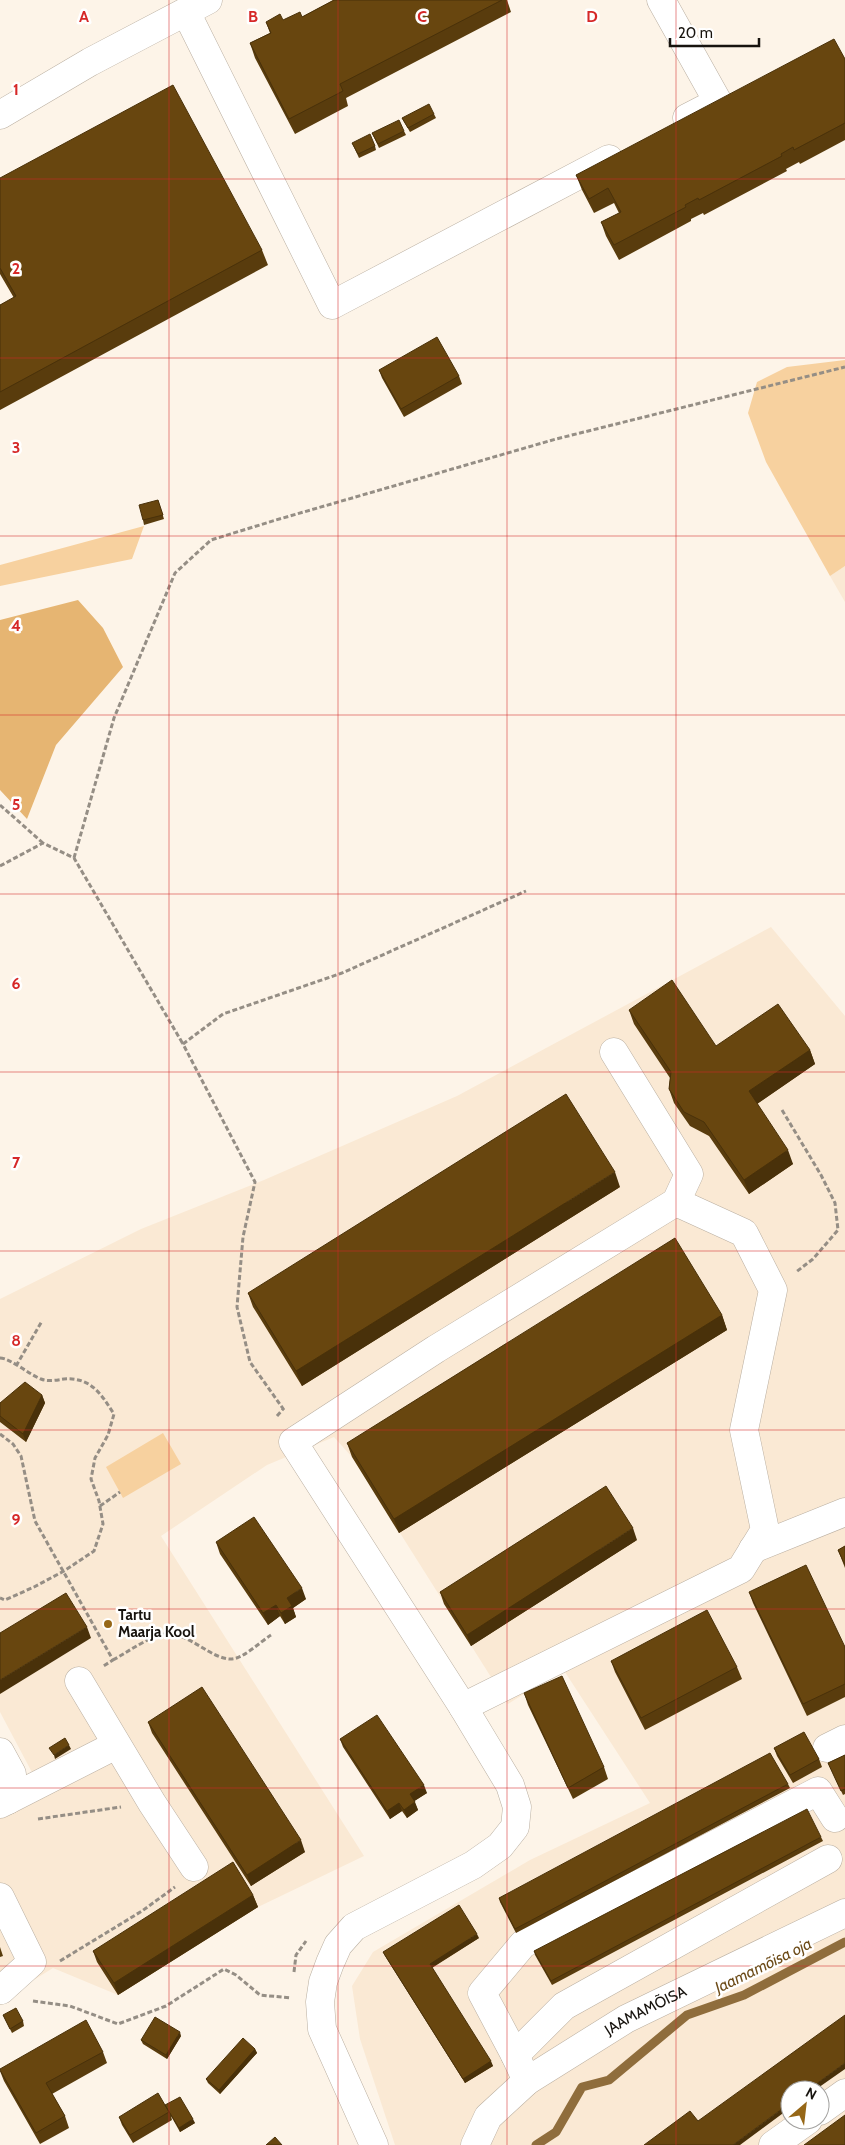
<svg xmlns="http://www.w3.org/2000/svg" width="845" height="2145" font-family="Cabin,sans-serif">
<rect width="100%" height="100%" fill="#fdf4e8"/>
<path fill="#fae9d4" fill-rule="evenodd" d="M845 566V602L830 576Z
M771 927 845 1016V2145H395L360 2039 352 1986 373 1952 530 1860 650 1803 563 1669 508 1704 352 1457 334 1437 267 1465 161 1536 364 1856 258 1907 118 1995 53 1968 0 2001V1818L44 1795 0 1712V1299L141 1229 264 1180 457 1096ZM790 2090H820V2120H790Z"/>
<path fill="#f7d19f" d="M845 360V566L830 576 766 462 748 413 757 382 787 367Z
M144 526 132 559 0 586V565Z
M163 1433 181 1464 123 1498 106 1467Z"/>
<path fill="#e6b572" d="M78 600 103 628 123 667 56 745 27 819 0 790V620Z"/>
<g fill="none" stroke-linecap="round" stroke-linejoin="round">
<path stroke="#8f6d3c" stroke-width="9" d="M536 2145 556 2132 582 2087 609 2080 687 2015 744 1995 845 1942"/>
<g stroke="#baafa1" stroke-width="29">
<g id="minor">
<path d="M661 0 718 102 687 118"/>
<path d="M186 12 332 305 609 159"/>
<path d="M0 115 90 62 208 0"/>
<path d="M753 1549 845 1512"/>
<path d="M79 1681 152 1803 194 1867"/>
<path d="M463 1707 741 1569 765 1530 744 1430 773 1290 744 1233 676 1202"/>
<path d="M827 1748 845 1739"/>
<path d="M0 1752 12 1774 8 1800 0 1804"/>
<path d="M8 1800 116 1745"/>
<path d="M0 1897 32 1962 1 1990"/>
<path d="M515 2055 564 2006 828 1859"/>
<path d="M527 2081 515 2055 482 1993 523 1944 818 1791 835 1818"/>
<path d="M820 2111 845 2093"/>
<path d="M374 2145 322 2029 320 2002 323 1982 330 1963 338 1945 354 1927 473 1865 500 1846 515 1827 517 1807 510 1785 463 1707 293 1442 436 1349 676 1202 689 1174 614 1052"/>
<path id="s1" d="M475 2145 488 2117 527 2081 626 2019 845 1913"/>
<path d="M773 2145 808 2120"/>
</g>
</g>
<path stroke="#958e85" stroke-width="3" stroke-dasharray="5 2.5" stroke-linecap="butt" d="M0 805 43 843
M74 858 114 718 175 573 211 540 276 520 556 439 845 367
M0 866 43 843 74 858 183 1044
M782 1110 821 1175 835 1203 838 1230 813 1259 796 1272
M0 1358C10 1358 30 1375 41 1379 48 1382 57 1380 64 1379 91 1377 101 1394 114 1414L108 1435 95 1458 91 1479 99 1501 103 1524 94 1551 64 1571 34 1587 5 1600 0 1598
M16 1366 42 1321
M284 1410 250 1362 237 1307 243 1237 255 1182 183 1044 223 1014 342 973 526 891
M277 1416 284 1408
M0 1434 13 1444 21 1456 35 1521 113 1660 102 1667
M100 1506 120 1492
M113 1660C126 1653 150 1636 164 1634 190 1632 211 1660 232 1659 244 1658 260 1642 271 1635
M38 1819 121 1807
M60 1961 142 1911 175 1887
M294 1972 296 1955 306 1941
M33 2001 70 2006 118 2024 166 2006 224 1969 236 1975 260 1995 291 1998"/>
<use href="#minor" stroke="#fff" stroke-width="28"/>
</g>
<path fill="#593c0d" d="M334 0H507L511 12 346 98 348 106 295 134 255 58 250 43 270 33 266 22 283 20 302 17Z
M845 59V140L800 164 799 162 786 169 787 171 704 215 703 213 691 219V221L619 260 606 236 601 222 619 213 614 203 594 213 582 190 576 175Z
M434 114 436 118 410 132 402 118Z
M404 131 406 135 379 148 372 133Z
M352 143 375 146 376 150 359 158Z
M0 178 262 250 268 265 0 410V305L14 298 0 274Z
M379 370 459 376 462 384 404 417 382 378Z
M158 500 164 519 144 525 143 520Z
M629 1010 716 1046 810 1050 815 1064 757 1104 793 1164 749 1194 709 1136 690 1126 674 1103 669 1089 670 1078 634 1024Z
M620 1187 302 1386 253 1307 248 1293Z
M722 1315 727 1330 399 1533 352 1457 347 1443Z
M42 1395 45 1403 26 1442 0 1422V1403Z
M637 1540 471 1646 444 1604 440 1592Z
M216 1542 306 1599 293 1608 296 1617 285 1624 280 1616 268 1625 220 1554Z
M845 1546V1568L838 1550Z
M749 1592 845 1647V1697L807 1716 753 1603Z
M611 1661 737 1667 742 1679 645 1730 615 1672Z
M524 1693 604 1767 608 1779 573 1799 528 1705Z
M148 1722 305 1852 251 1886 152 1733Z
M340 1739 427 1793 414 1801 418 1810 407 1818 402 1811 390 1819 343 1747Z
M774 1748 819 1759 822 1767 793 1783 777 1756Z
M845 1755V1794L843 1795 828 1763Z
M788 1784 790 1788 516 1933 500 1902 499 1898Z
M821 1837 823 1841 552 1985 535 1955 534 1951Z
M253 1895 258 1907 118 1995 97 1962 93 1951Z
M479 1938 432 1968 493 2066 465 2083 385 1956 383 1952Z
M0 1947 3 1956 0 1957Z
M3 2015 23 2021 24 2026 12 2033Z
M181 2036 167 2059 143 2044 141 2040Z
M255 2049 257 2053 220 2094 208 2083 206 2079Z
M103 2052 107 2063 52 2094 65 2116 69 2128 40 2144 4 2081 0 2071Z
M165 2105 195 2123 180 2132 171 2116 172 2120 133 2143 122 2125 119 2117Z"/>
<path fill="#49310a" d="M810 1050 815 1064 754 1106 749 1091Z
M788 1150 793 1164 749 1194 744 1180Z
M615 1172 620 1187 302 1386 296 1371Z
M722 1315 727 1330 399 1533 394 1519Z
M42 1395 45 1403 26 1442 23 1434Z
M633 1528 637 1540 471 1646 467 1635Z
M302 1588 306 1599 293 1608 296 1617 285 1624 281 1613 287 1598Z
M276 1605 280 1616 268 1625 263 1613Z
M87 1627 91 1638 0 1694V1680Z
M69 1745 71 1749 55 1759 54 1755Z
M424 1785 427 1793 413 1802 410 1794Z
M415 1802 418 1810 407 1818 404 1810Z
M399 1803 402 1811 390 1819 387 1811Z
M301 1840 305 1852 251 1886 247 1875Z
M253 1895 258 1907 118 1995 114 1983Z
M477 1934 479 1938 431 1968 430 1964Z
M180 2032 181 2036 167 2059 166 2055Z
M255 2049 257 2053 220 2094 219 2090Z
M491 2061 493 2066 465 2083 463 2079Z
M845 2063V2069L815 2090H808Z
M790 2103V2108L740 2145H733Z
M193 2119 195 2123 180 2132 179 2128Z"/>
<path fill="#68460f" stroke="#49310a" d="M334 0H502L340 84 343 91 289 119 250 43 271 33 266 22 280 14 283 20 300 12 302 17Z
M834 39 845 59V123L794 150 793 147 781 154 782 156 699 200 698 198 685 205 686 207 614 245 601 222 621 212 608 188 589 199 576 175Z
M173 85 262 250 0 392V305L16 296 0 268V178Z
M429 104 434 114 408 128 402 118Z
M399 120 404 131 378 144 372 133Z
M370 134 375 146 358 154 352 143Z
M437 337 459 376 401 409 379 370Z
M158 500 163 515 143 520 139 505Z
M672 980 716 1046 778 1004 810 1050 749 1091 788 1150 744 1180 704 1122 684 1112 669 1089 671 1072 629 1010Z
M566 1094 615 1172 296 1371 248 1293Z
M675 1238 722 1315 394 1519 347 1443Z
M25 1382 42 1395 23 1434 0 1416V1403Z
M606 1486 633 1528 467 1635 440 1592Z
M254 1517 302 1588 287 1598 292 1606 281 1613 276 1605 263 1613 216 1542Z
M845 1546V1565L838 1550Z
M806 1565 845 1647V1684L803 1704 749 1592Z
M66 1593 87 1627 0 1680V1633Z
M707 1610 737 1667 641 1718 611 1661Z
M562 1676 604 1767 568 1788 524 1693Z
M202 1687 301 1840 247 1875 148 1722Z
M377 1715 424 1785 410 1794 415 1802 404 1810 399 1803 387 1811 340 1739Z
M804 1732 819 1759 790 1775 774 1748Z
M65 1738 69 1745 54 1755 49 1748Z
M770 1753 788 1784 515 1929 499 1898Z
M845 1755V1789L841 1791 828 1763Z
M807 1809 821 1837 551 1981 534 1951Z
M233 1862 253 1895 114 1983 93 1951Z
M459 1905 477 1934 430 1964 491 2061 463 2079 383 1952Z
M16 2008 23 2021 10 2029 3 2015Z
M845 2015V2063L808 2090H790V2103L733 2145H644L690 2111 698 2121Z
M155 2017 180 2032 166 2055 141 2040Z
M86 2020 103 2052 46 2083 65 2116 36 2133 0 2070V2069Z
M243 2038 255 2049 219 2090 206 2079Z
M158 2093 169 2112 130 2135 119 2117Z
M180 2097 193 2119 179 2128 165 2105Z
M845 2115V2145H804Z
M275 2137 282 2145H266Z"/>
<path fill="none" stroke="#d62828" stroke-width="1" stroke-opacity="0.55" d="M169 0V2145M338 0V2145M507 0V2145M676 0V2145M0 179H845M0 358H845M0 536H845M0 715H845M0 894H845M0 1072H845M0 1251H845M0 1430H845M0 1609H845M0 1788H845M0 1966H845"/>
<circle fill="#966717" stroke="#fff" stroke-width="2" cx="108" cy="1624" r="5"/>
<g text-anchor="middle" stroke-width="5" stroke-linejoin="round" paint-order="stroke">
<g font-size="15" font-weight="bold" fill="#17130e" stroke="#fff" text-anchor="start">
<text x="118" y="1620">Tartu<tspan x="118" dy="17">Maarja Kool</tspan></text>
</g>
<g font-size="15" fill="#17130e" stroke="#fff">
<text dy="5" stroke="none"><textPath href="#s1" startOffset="222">JAAMAMÕISA</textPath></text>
</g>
<g font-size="16" font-style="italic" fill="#6d4c19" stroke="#fff">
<text transform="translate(763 1965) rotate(-26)" y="6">Jaamamõisa oja</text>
</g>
</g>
<g font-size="16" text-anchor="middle" font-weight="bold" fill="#d62828" stroke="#fff" stroke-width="5" stroke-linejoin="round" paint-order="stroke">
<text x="84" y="22">A</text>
<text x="253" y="22">B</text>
<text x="422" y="22">C</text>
<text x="592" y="22">D</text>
<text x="16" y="95">1</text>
<text x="16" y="274">2</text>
<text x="16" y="453">3</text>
<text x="16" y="631">4</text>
<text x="16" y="810">5</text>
<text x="16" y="989">6</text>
<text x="16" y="1168">7</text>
<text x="16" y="1346">8</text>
<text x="16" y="1525">9</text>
</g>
<g transform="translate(805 2105) rotate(28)"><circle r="24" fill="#ffffff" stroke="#a2a19f"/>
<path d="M0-4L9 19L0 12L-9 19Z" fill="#966717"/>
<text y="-8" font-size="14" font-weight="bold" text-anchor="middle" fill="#17130e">N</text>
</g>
<path d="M670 38v8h89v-8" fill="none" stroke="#17130e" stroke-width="2.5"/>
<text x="678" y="38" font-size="15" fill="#17130e" stroke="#ffffff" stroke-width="4" paint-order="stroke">20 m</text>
</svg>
